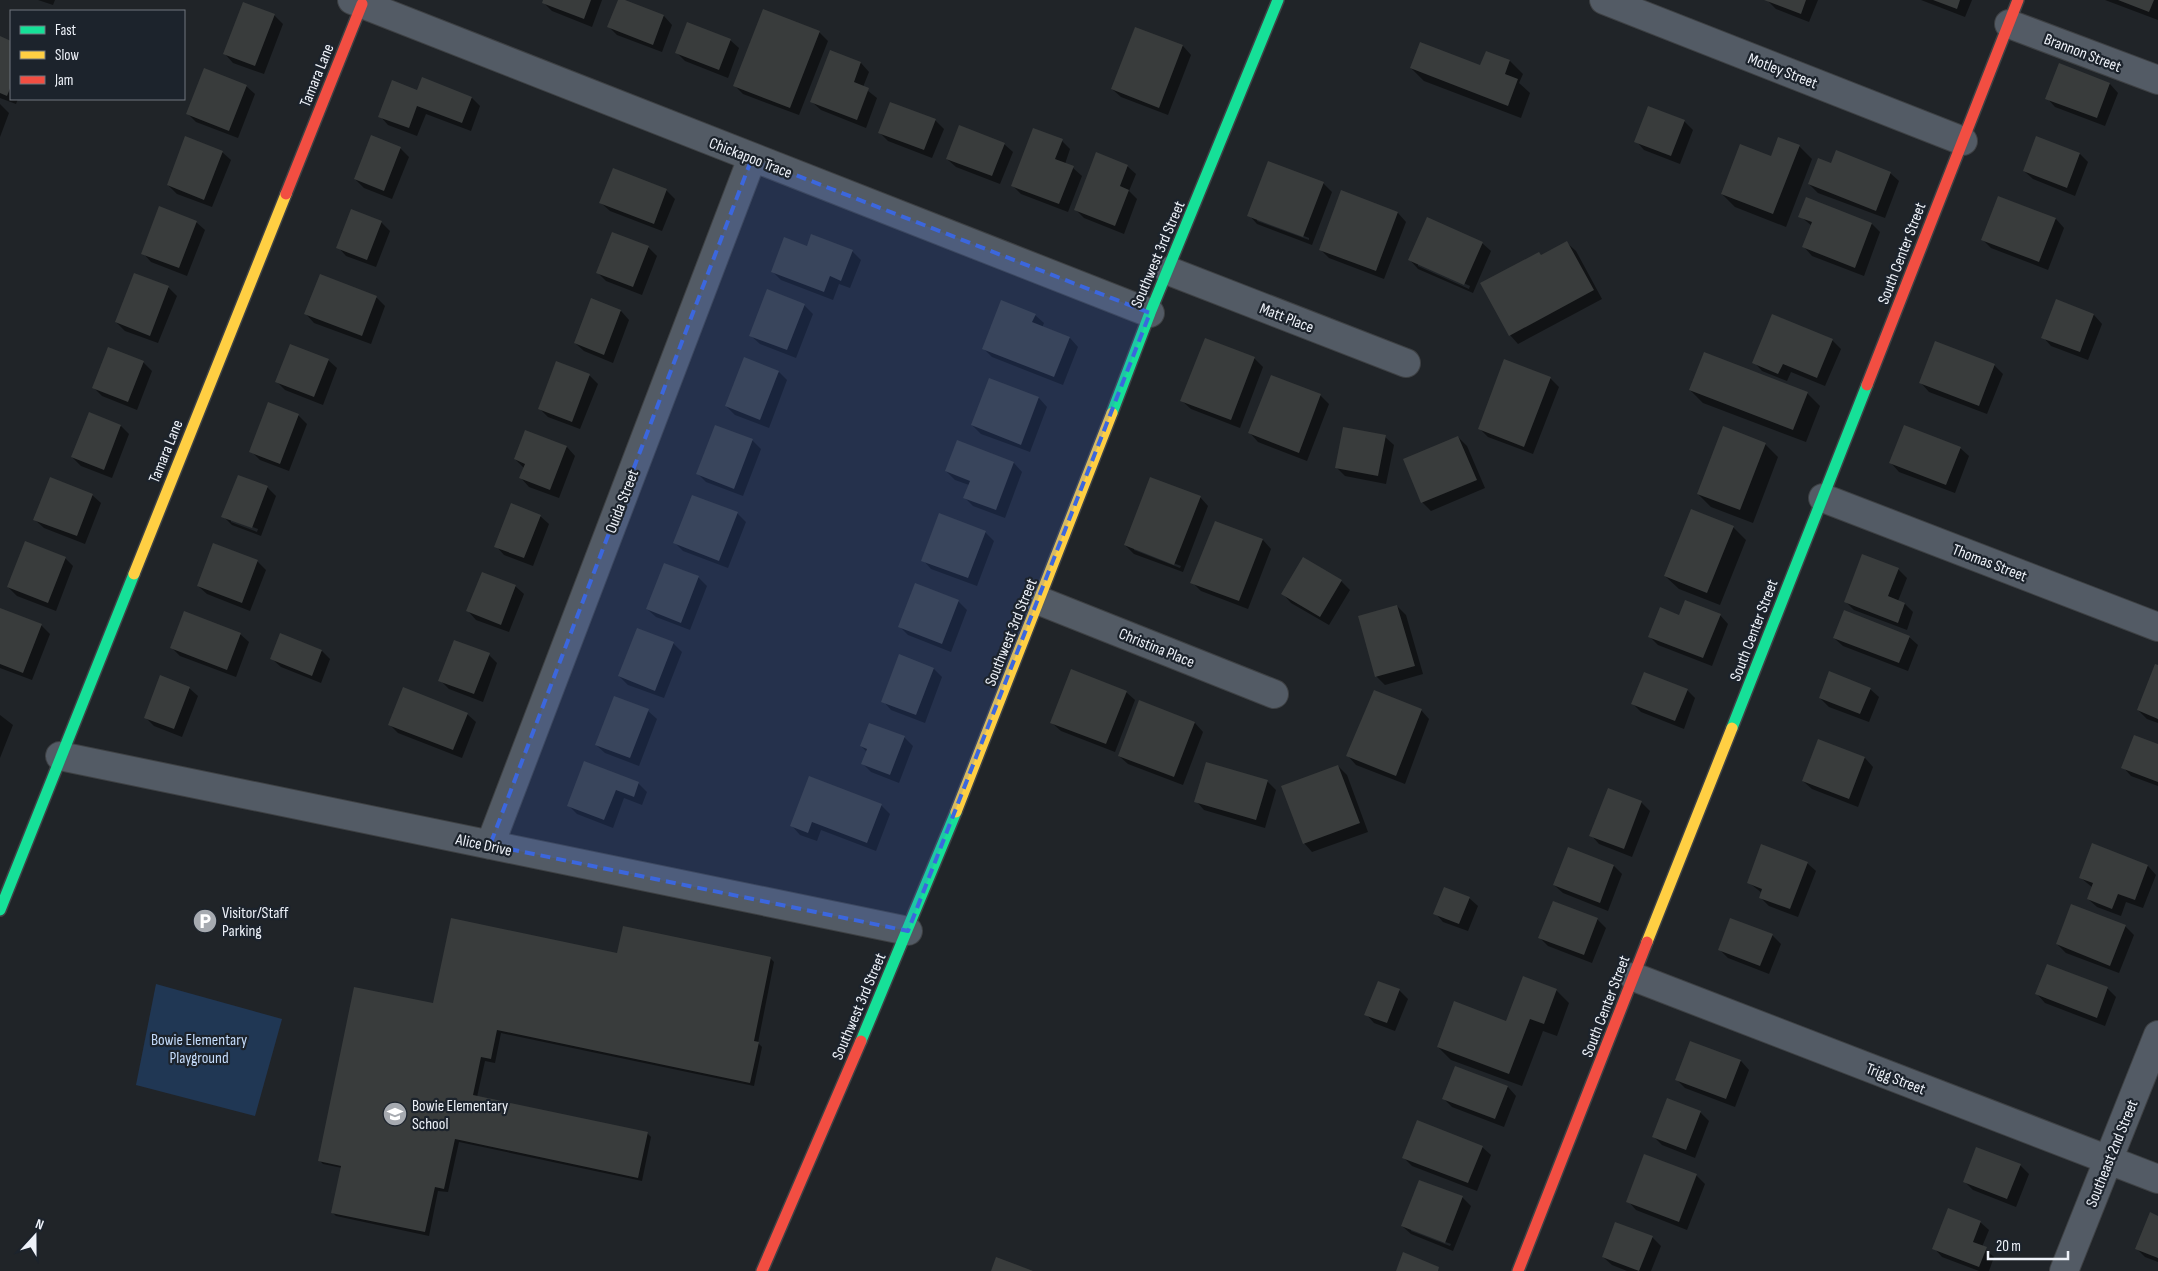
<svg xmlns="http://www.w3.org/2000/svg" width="2158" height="1271" font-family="'Sofia Sans Condensed',sans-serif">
<rect width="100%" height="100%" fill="#202428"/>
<path fill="#203754" d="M156 984 282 1019 255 1116 136 1085Z"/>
<path fill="#0007" fill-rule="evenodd" d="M38 0H55L53 5Z
M544 0H602L592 27 552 11 543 2Z
M619 0 664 16 672 25 662 52 617 35 609 27Z
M1767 0H1818L1809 22 1776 9Z
M1921 0H1972L1965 17Z
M2105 0H2158V20Z
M274 15 283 24 264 74 233 63 225 54Z
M1135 28 1183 46 1191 55 1168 115 1121 97 1112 89Z
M819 32 828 41 799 115 743 94 735 86Z
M0 38 11 42V99H18L16 104 0 98Z
M730 40 739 48 728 78 685 61 677 53Z
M831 52 861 63 869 72 863 87 877 98 866 128 821 110 812 102Z
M1486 52 1510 61 1523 74 1519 83 1530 93 1521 118 1424 81 1411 68 1481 66Z
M2110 84 2118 93 2105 126 2055 107 2047 98Z
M246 86 255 94 238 138 196 122 188 114Z
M418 92 472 98 480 106 471 131 426 114 417 136 388 125 380 116Z
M0 104 9 113 0 137Z
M935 120 944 129 932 158 888 141 880 133Z
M1684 121 1693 130 1680 164 1644 150 1636 141Z
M1062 141 1070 149 1065 164 1073 168 1082 176 1068 212 1021 194 1012 185Z
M1004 144 1013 152 1000 184 956 167 947 159Z
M1799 146 1812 159 1786 227 1735 207 1722 194 1772 158Z
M400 148 409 157 392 199 364 188 355 179Z
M222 152 231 160 212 207 177 194 168 185Z
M2080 154 2088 162 2075 196 2033 179 2024 171Z
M1832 165 1890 173 1899 181 1885 218 1818 193 1809 184Z
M1127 166 1136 174 1129 191 1137 199 1124 234 1084 218 1076 210Z
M1323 183 1332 192 1312 245 1257 224 1249 215ZM1257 218 1309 238V240L1257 221Z
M666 190 675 199 662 231 610 211 601 203Z
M1342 192 1398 213 1406 222 1384 279 1329 258 1320 249Z
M1999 197 2056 219 2064 228 2048 270 1991 248 1983 240Z
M1800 216 1872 224 1880 232 1864 276 1812 256 1804 247 1812 226Z
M196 222 205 230 187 276 151 262 143 253Z
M381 222 390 231 376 267 346 256 338 247Z
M1482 243 1491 251 1473 293 1418 269 1410 260ZM1418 263 1470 286 1469 289 1418 266Z
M1567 243 1576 251 1602 299 1518 344 1510 335 1542 256Z
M648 247 657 256 642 295 606 281 598 273Z
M807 248 852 251 861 260 850 288 839 284 833 300 781 280 772 271Z
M320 276 377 298 385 306 371 344 314 323 306 314Z
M168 287 177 296 158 343 125 331 116 322Z
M592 300 621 311 629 320 613 363 584 351 575 343Z
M2057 301 2094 315 2102 324 2088 360 2051 346 2043 337Z
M804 305 813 314 796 358 760 344 751 336Z
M1035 315 1044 323 1042 328 1070 338 1078 347 1063 385 992 357 983 348Z
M1832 340 1841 349 1825 386 1791 372 1787 381 1762 371 1754 362Z
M1254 358 1263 367 1240 428 1191 409 1182 401Z
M328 360 337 368 323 405 285 390 277 382Z
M143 362 152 371 137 410 102 396 94 388Z
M557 363 590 376 598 384 580 429 548 417 539 408Z
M1994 365 2003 374 1987 414 1929 392 1921 383Z
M779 372 787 380 769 428 735 415 726 406Z
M1550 378 1559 387 1533 454 1488 437 1479 428Z
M990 380 1039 398 1047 407 1030 452 981 434 972 425Z
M1690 390 1807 393 1820 406 1806 442 1703 403Z
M1320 395 1329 404 1307 461 1258 442 1250 433Z
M89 414 121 426 129 434 112 478 81 466 72 457Z
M298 415 307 424 289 471 260 460 251 451Z
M1385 437 1394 445 1386 484 1345 476 1337 468Z
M1458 437 1467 446 1485 488 1431 511 1422 502Z
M752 440 761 449 743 496 706 482 698 474Z
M958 442 1014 463 1022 472 1005 518 973 506 965 498 969 485 955 480 946 471Z
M1765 444 1778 457 1753 523 1711 507 1698 494Z
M567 447 575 456 559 498 529 487 521 478 524 468 515 459Z
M1960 448 1969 456 1955 493 1899 472 1891 463Z
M267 487 276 496 261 536 232 525 223 516ZM231 519 258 529 257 532 231 522Z
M92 495 101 503 85 544 44 528 35 520Z
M1200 497 1208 506 1183 572 1134 554 1125 545ZM1134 548 1181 566 1180 568 1134 550Z
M737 513 746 522 728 568 683 551 675 543Z
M540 516 549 524 533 566 504 555 496 546Z
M1215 522 1263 540 1271 549 1248 609 1201 591 1192 582Z
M1733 527 1746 540 1720 605 1679 589 1665 576Z
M985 532 994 541 977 586 931 569 923 560Z
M1863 556 1898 569 1907 578 1898 601 1905 604 1913 612 1907 630 1854 610 1845 601Z
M65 558 73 566 56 611 17 596 8 587Z
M1304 559 1341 581 1350 590 1329 625 1291 603 1283 594Z
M257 561 266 570 250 611 207 594 198 586Z
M698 577 707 586 690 630 656 617 647 609Z
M515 586 524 594 509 632 476 620 468 611Z
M958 601 967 610 951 652 908 635 900 627Z
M1397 606 1406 615 1423 674 1385 685 1376 676Z
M0 609 41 625 50 634 32 680 0 668Z
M1720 615 1728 624 1712 666 1658 645 1650 637Z
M240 634 249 642 236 677 180 656 171 647Z
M1909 637 1918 645 1908 671 1843 646 1834 638Z
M673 643 682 652 664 698 628 685 619 676Z
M322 651 330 659 321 683 281 667 272 659Z
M489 655 497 663 483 702 449 689 440 680Z
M900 656 934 669 942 677 925 723 891 710 883 701Z
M2158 666V723L2147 719 2138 710Z
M189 688 198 696 182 737 154 726 146 718Z
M1870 689 1879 697 1869 722 1829 707 1820 698Z
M1687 690 1695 698 1684 729 1641 712 1633 704Z
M1126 692 1135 700 1115 752 1061 731 1052 723Z
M614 698 648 711 657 719 639 766 605 753 596 745Z
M1421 710 1429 719 1405 784 1356 765 1348 756Z
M467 714 476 722 462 758 398 733 390 725Z
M0 715 13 725 0 758Z
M1195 723 1203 732 1183 785 1128 764 1119 756Z
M904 737 913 746 899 783 871 772 863 764 867 752 861 746Z
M1818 741 1865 758 1873 767 1858 807 1812 789 1803 781Z
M2158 745V786L2131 776 2123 767Z
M585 763 638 783 647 792 642 805 624 798 613 828 577 814 569 806Z
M1338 766 1347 775 1368 832 1312 852 1304 843Z
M1267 781 1276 790 1265 828 1204 810 1196 801Z
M1641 802 1650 811 1632 857 1599 844 1591 835Z
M881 805 890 814 876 851 821 830 817 841 800 835 792 826Z
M1807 863 1816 871 1798 917 1769 906 1760 897 1762 893 1748 882Z
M1614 866 1622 874 1608 911 1563 893 1554 885Z
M2148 866 2156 875 2143 908 2126 902 2121 916 2097 907 2088 899 2093 888 2081 878Z
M1469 898 1478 906 1468 931 1443 922 1435 913Z
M1597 919 1606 928 1592 963 1548 946 1540 938Z
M2125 926 2134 935 2119 973 2066 953 2057 944Z
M1772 935 1781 944 1769 974 1728 958 1719 949Z
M618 954 770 958 774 962 758 1043 762 1047 754 1086 501 1033 495 1063 485 1061 477 1097 647 1133 651 1137 642 1181 459 1142 448 1192 438 1191 429 1236 336 1216 332 1212 342 1168 323 1164 319 1160 434 1005Z
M2048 965 2108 989 2116 997 2105 1026 2045 1003 2037 994Z
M1399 990 1408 999 1395 1031 1374 1023 1366 1014Z
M1556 990 1569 1003 1557 1036 1543 1031 1522 1086 1451 1060 1438 1047 1507 1023Z
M1691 1042 1741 1061 1749 1070 1735 1107 1685 1088 1677 1080Z
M1508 1087 1516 1096 1504 1127 1452 1107 1444 1099Z
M1700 1112 1709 1121 1695 1158 1662 1145 1654 1137Z
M1482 1147 1491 1155 1477 1191 1412 1166 1404 1158Z
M2020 1165 2029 1174 2016 1207 1973 1190 1964 1181Z
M1696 1175 1705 1184 1687 1230 1636 1210 1628 1201Z
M1462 1197 1471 1206 1453 1251 1411 1234 1402 1226ZM1411 1229 1451 1244 1450 1246 1411 1231Z
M2158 1217V1262L2145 1257 2137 1249Z
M1980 1222 1989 1230 1982 1247 1994 1257 1989 1271H1979L1942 1257 1934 1248Z
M1652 1237 1661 1246 1651 1271H1627L1612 1265 1603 1257Z"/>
<path fill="#393c3c" d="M543 0H591L584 19 542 3Z
M618 0H625L664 15 653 45 607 27Z
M1764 0H1806L1801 14Z
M1933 0H1960L1957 9Z
M2118 0H2154L2149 12Z
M243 2 275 14 255 66 223 54Z
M763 9 820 31 790 108 733 86Z
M687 22 731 39 719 70 675 53Z
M1135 27 1183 45 1159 108 1111 89Z
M0 36 11 41V86L7 96 0 93Z
M1420 42 1480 65 1486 51 1510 60 1505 74 1518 79 1508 106 1410 68Z
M830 50 861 62 854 82 869 88 857 120 810 102Z
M2059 63 2110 83 2097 118 2045 99Z
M204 68 247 85 229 131 186 114Z
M422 77 472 97 462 123 417 106 409 128 378 117 392 80 417 90Z
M890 102 936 119 924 150 878 133Z
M1648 106 1685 120 1671 156 1634 142Z
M959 125 1005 143 992 176 946 159Z
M1033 128 1063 139 1055 159 1074 166 1059 204 1011 186Z
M371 135 401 147 384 191 354 179Z
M185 136 223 151 204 200 167 185Z
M2036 136 2080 153 2067 188 2023 171Z
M1778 137 1800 145 1773 214 1721 194 1740 144 1771 156Z
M1836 150 1891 172 1876 211 1808 184 1818 158 1831 163Z
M1096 152 1128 165 1120 186 1129 190 1115 226 1074 210Z
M1268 161 1324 182 1303 237 1247 216Z
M613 168 667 189 654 224 599 203Z
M1341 190 1398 212 1376 271 1319 250Z
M1998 196 2056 218 2039 262 1981 240Z
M1806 197 1872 223 1855 268 1802 247 1812 222 1798 217Z
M159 206 197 221 179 268 141 254Z
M351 209 382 221 367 260 336 248Z
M1427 217 1483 242 1464 285 1408 260Z
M612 232 649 246 633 287 596 273Z
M811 234 853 250 841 281 830 276 824 292 771 272 784 237 807 246Z
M1567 241 1594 290 1509 336 1480 283 1539 252 1541 255Z
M134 273 169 286 150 336 115 322Z
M320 274 377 296 362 336 304 314Z
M767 289 805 304 787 350 749 336Z
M591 298 621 310 604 355 574 343Z
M2056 299 2094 314 2080 352 2041 338Z
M1001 300 1036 314 1032 322 1070 337 1054 377 982 349Z
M1772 314 1833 339 1817 378 1783 364 1778 374 1752 363Z
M1205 338 1255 357 1231 420 1180 401Z
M1935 341 1995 364 1979 406 1919 383Z
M290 344 329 359 314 397 275 382Z
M108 347 144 361 128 402 92 388Z
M1704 352 1808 392 1793 430 1689 390Z
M744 357 779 371 760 420 725 406Z
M1504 359 1551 377 1524 447 1478 429Z
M556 361 590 374 572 422 538 409Z
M1271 375 1321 394 1299 453 1248 433Z
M989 378 1039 397 1021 445 971 425Z
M268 402 299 414 280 464 249 452Z
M89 412 121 425 104 470 71 457Z
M715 425 753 439 734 489 696 474Z
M1904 425 1961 447 1946 485 1889 463Z
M1723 426 1766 443 1740 510 1697 494Z
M1343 427 1386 435 1378 476 1335 468Z
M525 430 567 446 550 490 519 478 525 464 514 459Z
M1458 436 1477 480 1421 503 1403 459Z
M957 440 1014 462 996 510 963 498 970 481 945 471Z
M238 475 268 486 252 528 221 517Z
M50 477 93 494 77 536 33 520Z
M1150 477 1201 496 1174 565 1124 545Z
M692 495 738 512 719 561 673 543Z
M511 503 541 515 524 558 494 547Z
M1691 509 1734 526 1707 593 1664 576Z
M939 513 986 531 968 578 921 561Z
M1215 521 1263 539 1239 601 1190 583Z
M25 541 66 557 48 603 7 587Z
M213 543 258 560 242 603 197 586Z
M1862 554 1899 568 1888 596 1905 603 1898 623 1844 602Z
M1303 557 1342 580 1320 617 1281 594Z
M664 563 699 576 681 623 646 609Z
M482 572 516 585 501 625 466 611Z
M915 583 959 600 942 644 898 627Z
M1685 600 1721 614 1703 658 1648 637 1660 607 1679 615Z
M1397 605 1415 666 1375 677 1358 616Z
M0 608 42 624 23 673 0 664Z
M1844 610 1910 636 1899 663 1833 638Z
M184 611 241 633 227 670 170 648Z
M637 628 674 642 655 691 618 676Z
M280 633 322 650 312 676 270 659Z
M454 640 490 653 474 694 438 681Z
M899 654 934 668 916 715 881 702Z
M2155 664 2158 665V719L2137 710Z
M1071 669 1127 691 1106 744 1050 723Z
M1829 671 1871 688 1860 714 1819 698Z
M1644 672 1688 689 1675 721 1631 704Z
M160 675 190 687 174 729 144 718Z
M403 687 468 713 453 750 388 725Z
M1374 690 1422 709 1396 776 1346 756Z
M614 696 649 709 630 758 595 745Z
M1139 700 1195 722 1174 777 1118 756Z
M869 723 905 736 890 775 861 764 867 749 860 746Z
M2134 735 2158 744V782L2121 768Z
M1818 739 1865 757 1849 799 1802 781Z
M584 761 639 782 634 797 616 790 604 820 567 806Z
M1206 762 1268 780 1256 820 1194 802Z
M1338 765 1360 823 1303 844 1281 786Z
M809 776 882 804 867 843 812 822 808 833 790 826Z
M1608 788 1642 801 1624 849 1589 836Z
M2092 843 2148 865 2135 900 2118 894 2112 909 2087 899 2093 883 2079 878Z
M1761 844 1808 862 1790 909 1759 898 1762 889 1747 883Z
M1568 847 1614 865 1600 903 1553 885Z
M1444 887 1470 897 1459 924 1433 914Z
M1553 901 1598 918 1584 955 1538 938Z
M2071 904 2126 925 2110 966 2056 944Z
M451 918 617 953 623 926 771 957 754 1041 759 1042 750 1083 497 1030 491 1059 481 1057 473 1095 648 1132 638 1178 455 1139 444 1189 435 1187 425 1232 331 1213 341 1166 318 1161 354 987 433 1003Z
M1730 918 1773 934 1760 966 1718 950Z
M2047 964 2108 987 2097 1018 2035 994Z
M1523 976 1557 989 1544 1024 1530 1019 1509 1074 1437 1047 1454 1001 1506 1021Z
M1378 981 1400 989 1387 1023 1364 1015Z
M1690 1041 1741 1060 1726 1099 1675 1080Z
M1455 1066 1508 1086 1495 1119 1442 1099Z
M1667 1098 1701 1111 1686 1150 1652 1137Z
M1417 1120 1483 1146 1468 1183 1402 1158Z
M1976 1147 2021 1164 2007 1199 1963 1182Z
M1644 1154 1697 1174 1679 1222 1626 1202Z
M1419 1180 1463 1196 1445 1243 1401 1226Z
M1948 1208 1981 1221 1973 1242 1987 1247 1979 1267 1932 1249Z
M2150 1212 2158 1216V1258L2135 1249Z
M1615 1222 1653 1236 1639 1271 1602 1257Z
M1403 1252 1439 1267 1438 1271H1396Z
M996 1257 1033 1271H991Z"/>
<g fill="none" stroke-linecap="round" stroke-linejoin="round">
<g stroke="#3e4144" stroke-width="30">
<path id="street" d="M352 0 1150 313
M1604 0 1963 141
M2009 24 2158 80
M1169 271 1406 363
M1823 498 2158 627
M1040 601 1274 694
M60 756 908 931
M490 845 752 158
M1634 977 2158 1179
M2064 1271 2158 1035"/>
</g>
<g stroke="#3e4144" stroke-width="14">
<path id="fast" d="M1112 413 1150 313 1278 0
M1732 728 1867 385
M0 910 134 574
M861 1041 956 812"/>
</g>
<g stroke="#3e4144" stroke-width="14">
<path id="slow" d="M134 574 286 194
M956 812 1112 413
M1647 942 1732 728"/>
</g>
<g stroke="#3e4144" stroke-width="14">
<path id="jam" d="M286 194 362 4
M1867 385 2018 0
M762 1271 861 1041
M1518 1271 1647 942"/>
</g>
<use href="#street" stroke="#535b65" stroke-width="28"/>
<use href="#fast" stroke="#16e098" stroke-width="11"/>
<use href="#slow" stroke="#ffcf43" stroke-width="11"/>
<use href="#jam" stroke="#f24e42" stroke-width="11"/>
</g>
<path fill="#3c67dd" fill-opacity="0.2" stroke="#3c67dd" stroke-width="4" stroke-dasharray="10 6" stroke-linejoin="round" d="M752 158 1150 313 908 931 490 845Z"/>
<defs>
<g id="parking-disc" transform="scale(1.25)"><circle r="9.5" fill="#a6aab0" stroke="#1c232c"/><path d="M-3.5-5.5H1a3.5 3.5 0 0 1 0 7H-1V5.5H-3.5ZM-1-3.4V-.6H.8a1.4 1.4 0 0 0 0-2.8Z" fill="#fff"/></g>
<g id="school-disc" transform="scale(1.25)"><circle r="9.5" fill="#a6aab0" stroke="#1c232c"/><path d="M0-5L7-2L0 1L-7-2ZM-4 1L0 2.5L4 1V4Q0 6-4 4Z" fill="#fff"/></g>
</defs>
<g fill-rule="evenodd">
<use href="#parking-disc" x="205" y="921"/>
<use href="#school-disc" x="395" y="1114"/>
</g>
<g text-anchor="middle" stroke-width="4.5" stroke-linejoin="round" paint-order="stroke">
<g font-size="16" fill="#eef2f9" stroke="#1c232c">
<text transform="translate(2083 52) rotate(21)" y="6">Brannon Street</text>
<text transform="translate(1783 70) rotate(21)" y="6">Motley Street</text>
<text transform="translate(316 75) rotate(-68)" y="6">Tamara Lane</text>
<text transform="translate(751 157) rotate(21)" y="6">Chickapoo Trace</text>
<text transform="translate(1901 253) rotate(-69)" y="6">South Center Street</text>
<text transform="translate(1157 254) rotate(-67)" y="6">Southwest 3rd Street</text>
<text transform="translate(1287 317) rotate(21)" y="6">Matt Place</text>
<text transform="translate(165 451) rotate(-68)" y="6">Tamara Lane</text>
<text transform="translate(621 501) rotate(-69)" y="6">Ouida Street</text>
<text transform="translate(1990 562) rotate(21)" y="6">Thomas Street</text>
<text transform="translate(1753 630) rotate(-69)" y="6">South Center Street</text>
<text transform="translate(1010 632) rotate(-68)" y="6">Southwest 3rd Street</text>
<text transform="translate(1157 647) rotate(22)" y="6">Christina Place</text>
<text transform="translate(484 844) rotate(12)" y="6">Alice Drive</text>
<text transform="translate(858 1006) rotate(-67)" y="6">Southwest 3rd Street</text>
<text transform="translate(1605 1006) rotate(-69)" y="6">South Center Street</text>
<text transform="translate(1896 1078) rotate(21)" y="6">Trigg Street</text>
<text transform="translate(2111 1153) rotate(-68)" y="6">Southeast 2nd Street</text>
</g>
<g font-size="16" fill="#eef2f9" stroke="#1c232c" text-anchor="start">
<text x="222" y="918">Visitor/Staff<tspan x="222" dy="18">Parking</tspan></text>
<text x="412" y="1111">Bowie Elementary<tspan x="412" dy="18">School</tspan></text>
</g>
<g font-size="16" fill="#c5dcfb" stroke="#1c232c">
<text x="199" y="1045">Bowie Elementary<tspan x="199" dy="18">Playground</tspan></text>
</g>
</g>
<rect x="10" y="10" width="175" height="90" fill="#1c232c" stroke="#70767e"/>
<rect x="20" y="26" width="25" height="8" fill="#16e098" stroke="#70767e"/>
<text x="55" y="35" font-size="15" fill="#eef2f9">Fast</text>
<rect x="20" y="51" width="25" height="8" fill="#ffcf43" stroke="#70767e"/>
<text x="55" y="60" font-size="15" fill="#eef2f9">Slow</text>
<rect x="20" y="76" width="25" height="8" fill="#f24e42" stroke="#70767e"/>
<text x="55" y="85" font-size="15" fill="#eef2f9">Jam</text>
<g transform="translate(35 1236) rotate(21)" stroke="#1c232c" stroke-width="4" paint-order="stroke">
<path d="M0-4L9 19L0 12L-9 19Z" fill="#eef2f9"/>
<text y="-8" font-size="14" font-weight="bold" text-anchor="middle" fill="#eef2f9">N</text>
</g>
<path d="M1988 1251v8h80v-8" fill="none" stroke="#eef2f9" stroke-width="2.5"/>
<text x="1996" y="1251" font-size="15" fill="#eef2f9" stroke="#1c232c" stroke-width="4" paint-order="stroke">20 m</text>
</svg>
